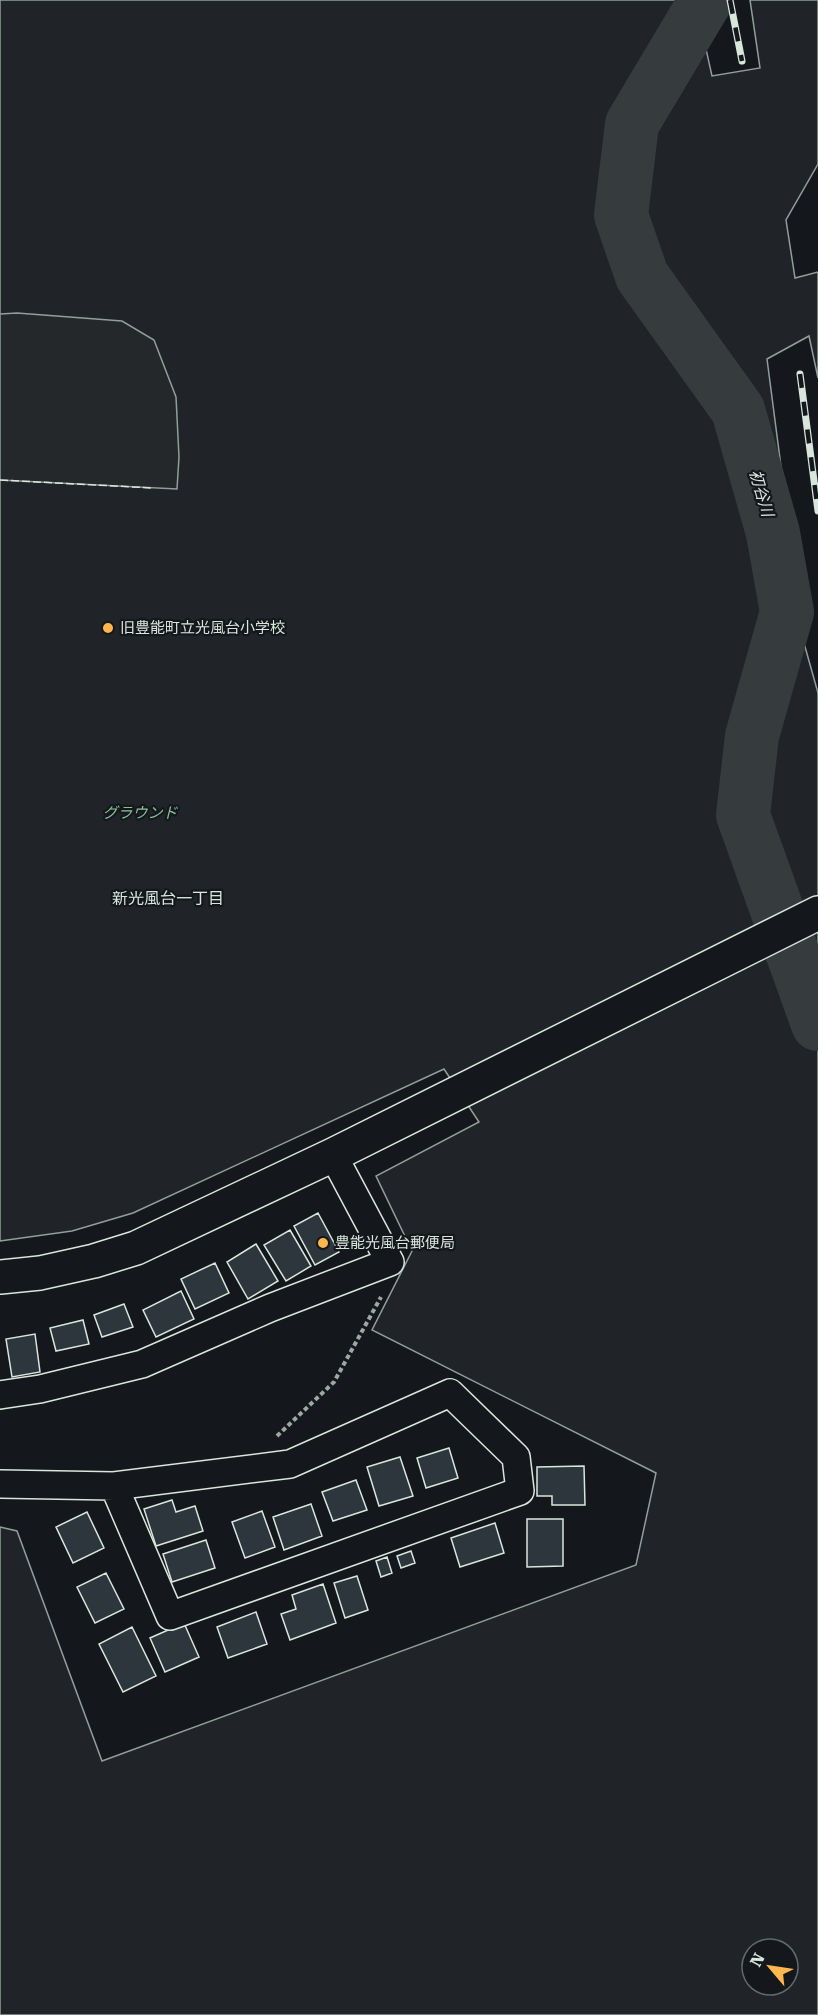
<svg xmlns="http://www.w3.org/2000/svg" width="818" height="2015" font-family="'Roboto Serif','Noto Sans JP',serif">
<rect width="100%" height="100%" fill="#14181c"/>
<path fill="#202428" stroke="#939e99" stroke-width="1.5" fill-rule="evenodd" d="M0 0H695L712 76 760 68 750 0H818V164L786 220 795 278 818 272V378L809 336 767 359 804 643 818 693V2015H0V1527L17 1531 102 1761 636 1565 656 1473 372 1330 412 1251 376 1176 479 1122 444 1069 133 1213 72 1231 0 1241ZM752 1949H788V1985H752Z"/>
<path fill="#24282b" stroke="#939e99" stroke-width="1.5" d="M17 313 122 321 154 340 176 397 179 457 177 489 0 480V314Z"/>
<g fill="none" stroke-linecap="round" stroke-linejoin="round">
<path stroke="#363b3e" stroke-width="54" d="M706 0 632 124 621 215 642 276 738 410 773 533 787 612 752 736 743 815 818 1024"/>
</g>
<path fill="#2c363c" stroke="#d8e6dc" stroke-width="1.5" d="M318 1213 339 1252 315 1265 294 1226Z
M290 1230 311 1266 286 1281 264 1245Z
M256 1244 278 1281 248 1299 227 1262Z
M215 1263 229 1293 195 1309 181 1279Z
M181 1291 194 1319 156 1337 143 1310Z
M124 1304 133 1327 102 1337 94 1315Z
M83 1320 89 1344 56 1351 50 1328Z
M35 1334 40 1372 12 1377 6 1339Z
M449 1448 458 1478 426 1488 417 1458Z
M400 1457 413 1496 379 1506 367 1467Z
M584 1466 585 1505H552V1496H537V1467Z
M356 1480 367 1510 333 1521 322 1492Z
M172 1500 176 1512 195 1506 203 1531 156 1546 144 1509Z
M311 1504 322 1536 284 1550 273 1517Z
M262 1511 275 1547 245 1558 232 1522Z
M87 1512 104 1548 73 1563 56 1527Z
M527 1519H563V1566L527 1567Z
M495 1523 504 1553 460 1567 451 1538Z
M206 1540 215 1568 172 1582 163 1554Z
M411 1551 415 1563 401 1568 397 1556Z
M387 1557 392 1573 381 1577 376 1561Z
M106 1573 124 1609 95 1623 77 1587Z
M357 1576 368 1610 345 1618 334 1583Z
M323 1584 336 1623 290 1640 281 1614 296 1609 292 1595Z
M256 1612 267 1644 228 1658 217 1627Z
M184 1623 199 1657 165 1672 150 1638Z
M132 1627 156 1676 123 1692 99 1644Z"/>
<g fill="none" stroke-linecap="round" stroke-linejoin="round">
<g stroke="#d8e6dc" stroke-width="30">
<path id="minor" d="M0 1395 40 1389 142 1364 270 1308 390 1262 333 1155
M0 1484 114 1486 290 1464 450 1393 516 1457 520 1491 170 1616 114 1486"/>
</g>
<g stroke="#d8e6dc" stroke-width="36">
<path id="tertiary" d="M0 1277 40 1273 94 1261 136 1248 333 1155 818 913"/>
</g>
<path stroke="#9da8a2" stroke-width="4" stroke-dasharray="4.5 3" stroke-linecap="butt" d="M277 1436 334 1382 381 1297"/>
<use href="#minor" stroke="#14181c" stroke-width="27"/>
<use href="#tertiary" stroke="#14181c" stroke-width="33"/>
<g stroke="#d8e6dc" stroke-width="7">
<path id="rail" d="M730 0 742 61
M800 374 818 511"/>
</g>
<use href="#rail" stroke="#14181c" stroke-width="4.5" stroke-dasharray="14" stroke-linecap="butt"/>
<path stroke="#d8e6dc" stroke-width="1.5" stroke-dasharray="8 3" stroke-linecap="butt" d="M0 480 152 488"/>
</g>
<g fill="#ffb74d" stroke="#14181c" stroke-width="2">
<circle cx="108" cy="628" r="6"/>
<circle cx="323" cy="1243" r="6"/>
</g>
<g text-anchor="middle" stroke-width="4.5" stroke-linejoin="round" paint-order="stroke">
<g font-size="15" fill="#d8e6dc" stroke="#14181c" text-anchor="start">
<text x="120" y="633">旧豊能町立光風台小学校</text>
<text x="335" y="1248">豊能光風台郵便局</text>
</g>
<g font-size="15" font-style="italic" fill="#8ac095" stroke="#14181c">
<text x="140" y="818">グラウンド</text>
</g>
<g font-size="16" font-style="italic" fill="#d8e6dc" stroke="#14181c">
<text transform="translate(762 493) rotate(74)" y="6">初谷川</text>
</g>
<g font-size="16" fill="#d8e6dc" stroke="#14181c">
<text x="168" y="904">新光風台一丁目</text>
</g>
</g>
<g transform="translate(770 1967) rotate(299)"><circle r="28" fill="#14181c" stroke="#626a69" stroke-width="1.5"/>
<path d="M0-4.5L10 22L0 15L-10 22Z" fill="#ffb74d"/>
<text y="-9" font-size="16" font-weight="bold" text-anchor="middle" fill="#d8e6dc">N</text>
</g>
</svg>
